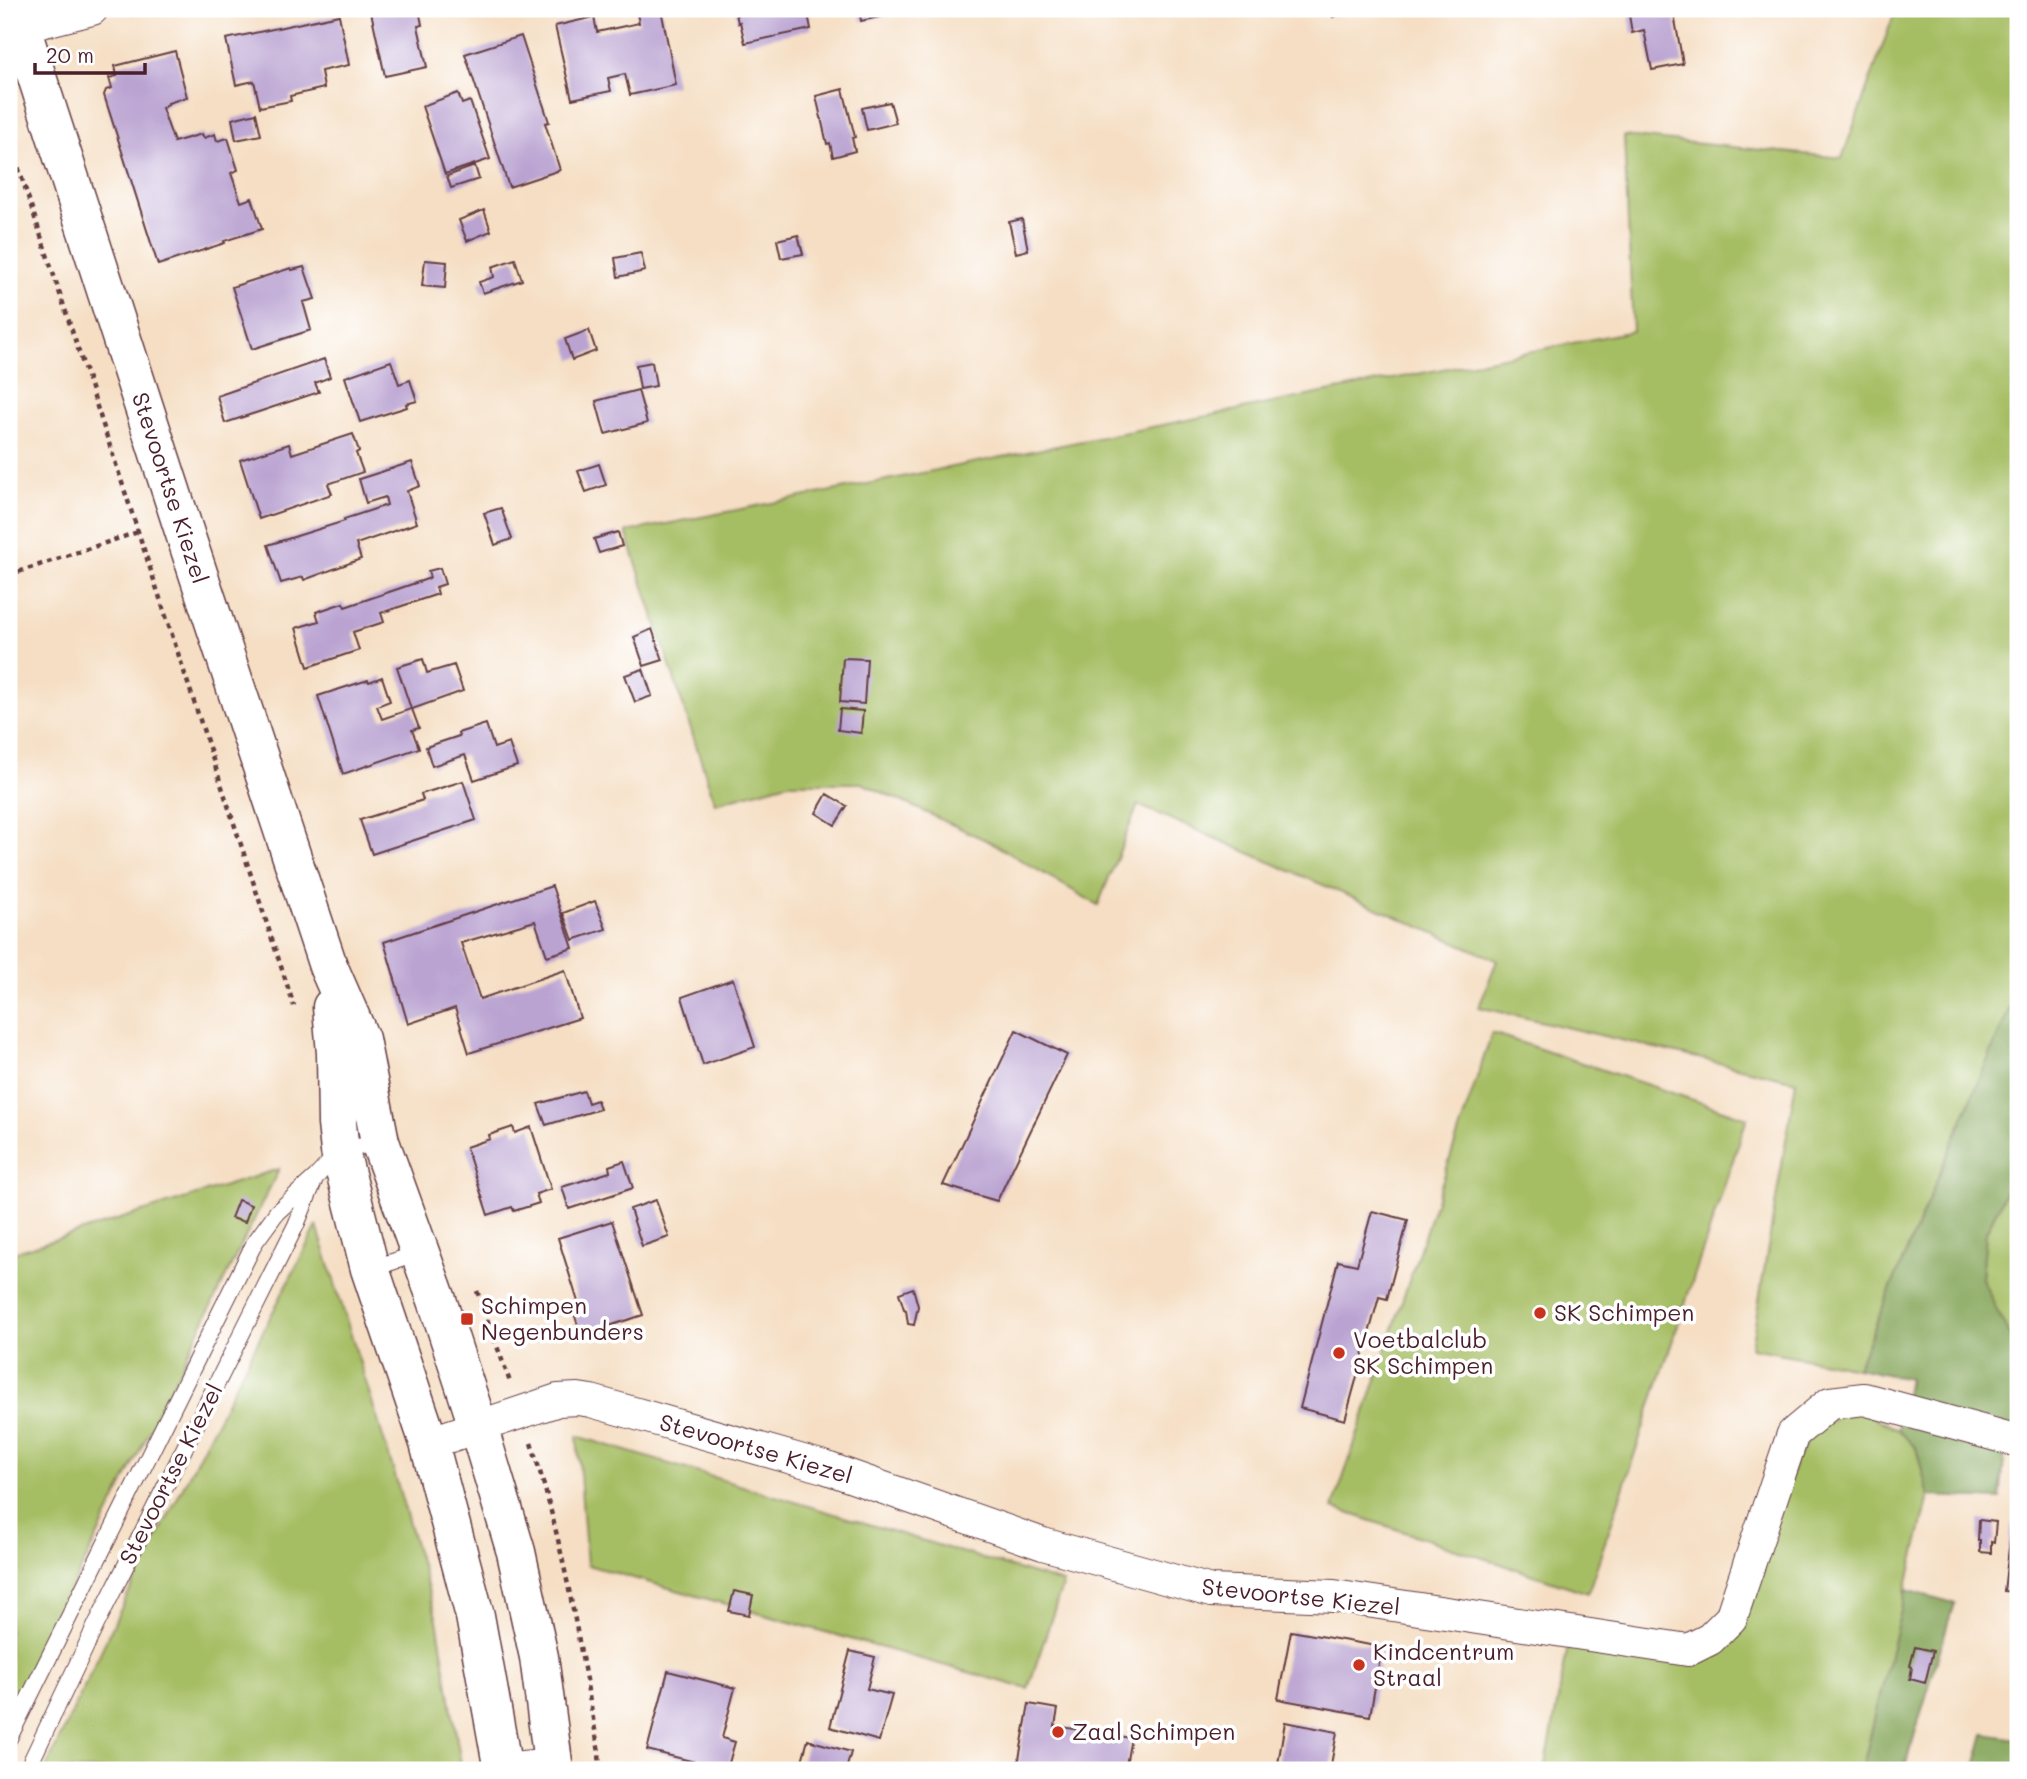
<svg xmlns="http://www.w3.org/2000/svg" width="2027" height="1779" font-family="Mali,sans-serif">
<rect width="100%" height="100%" fill="#fff"/>
<filter id="ink" filterUnits="userSpaceOnUse"><feTurbulence type="fractalNoise" baseFrequency=".0143" numOctaves="2"/><feDisplacementMap in="SourceGraphic" scale="14" xChannelSelector="R" yChannelSelector="G"/><feConvolveMatrix kernelMatrix="1 2 1 2 8 2 1 2 1" color-interpolation-filters="sRGB"/></filter>
<filter id="wash" filterUnits="userSpaceOnUse"><feTurbulence type="fractalNoise" baseFrequency=".00686" numOctaves="4" result="noise"/><feDisplacementMap in="SourceGraphic" scale="28" xChannelSelector="R" yChannelSelector="G"/><feGaussianBlur stdDeviation="1.57" result="paint"/><feColorMatrix in="noise" values="0 0 0 0 0 0 0 0 0 0 0 0 0 0 0 0 0 1.4 0 .05"/><feComposite in="paint" operator="in"/></filter>
<g filter="url(#wash)">
<rect width="100%" height="100%" fill="#f5dec3"/>
<path fill="#a6be63" stroke="#786e47" stroke-width="2" d="M1896 9H2018V989L1857 1368 1751 1348 1796 1081 1479 1007 1497 960 1138 805 1098 905 990 842 862 783H788L715 803 626 532 1633 331 1624 136 1842 158Z
M1492 1033 1747 1118 1588 1593 1333 1508Z
M2018 1166V1348L2001 1319 1982 1279 1986 1232Z
M279 1169 9 1715V1254Z
M317 1226 394 1472 437 1620 462 1770H45L126 1598Z
M1848 1407 1861 1411 1898 1430 1916 1448 1929 1496 1862 1770H1545L1569 1640 1696 1663 1720 1654 1738 1637 1795 1462 1808 1440Z
M577 1436 1063 1583 1028 1689 587 1565Z"/>
<path fill="#84a559" stroke="#676242" stroke-width="2" d="M2018 989V1166L1986 1232 1982 1279 2001 1319 2018 1348V1452L2005 1451 2000 1499 1929 1496 1916 1448 1898 1430 1909 1379 1857 1368Z
M1906 1590 1954 1603 1904 1770H1862Z
M1984 1734 2018 1739V1770H1974Z"/>
<g id="blocks">
<path fill="#baa3d1" d="M379 9H419L422 25 418 26 427 67 385 76 371 12Z
M636 9H661L676 85 630 95 625 74 608 78 611 91 572 99 555 26 594 17 597 32 639 23Z
M735 9H807L811 29 745 43 740 22 738 23Z
M859 9H911V10L861 21Z
M1330 9H1355L1333 17Z
M1628 9H1673L1683 64 1652 70 1644 30 1632 33Z
M339 15 349 65 321 71 324 88 290 96 291 101 260 107 254 81 236 85 226 39Z
M521 36 549 122 545 123 560 170 509 187 465 54Z
M175 51 187 97 168 103V105L162 108 174 142 202 134 204 138 215 134 217 141 228 138 238 170 231 173 241 202 252 198 262 229 224 241 225 243 158 265 104 95 106 90 112 88 109 78 117 76 115 66Z
M843 89 855 137 852 138 855 151 833 157 830 143 827 144 816 96Z
M458 93 462 104 470 101 490 159 445 174 422 106Z
M890 102 896 123 867 130 862 108Z
M256 113 261 135 236 140 232 119Z
M475 166 479 179 451 188 447 176Z
M484 210 491 231 467 241 459 220Z
M1022 219 1028 250 1016 253 1009 222Z
M798 235 803 254 781 258 777 240Z
M641 253 645 271 618 277 615 258Z
M515 259 522 280 483 293 479 282 494 277 492 267Z
M425 260 447 262 445 288 422 286Z
M304 267 315 299 303 302 311 330 252 349 232 287 291 268 292 270Z
M589 330 596 351 572 360 565 339Z
M324 359 330 377 315 383 319 392 225 423 217 396Z
M391 361 399 384 410 380 417 401 406 404 407 407 360 422 345 377Z
M652 362 656 386 640 389 636 365Z
M638 390 647 423 605 434 596 401Z
M353 434 359 451 356 453 363 472 328 484 332 494 259 519 240 460 289 444 292 454Z
M412 462 420 486 407 491 417 523 356 544 361 559 304 580 303 577 281 583 268 545 345 521 344 519 387 505 385 497 366 503 359 479Z
M599 464 606 485 586 492 578 471Z
M501 508 512 539 495 545 484 513Z
M618 532 622 546 599 553 594 539Z
M440 568 445 584 436 587 438 594 381 613 384 622 353 632 359 650 308 667 296 628 319 621 316 612 343 603 345 607 430 578 428 571Z
M652 629 663 660 644 666 634 637Z
M843 658 867 659 864 704 840 702Z
M423 659 427 673 454 665 463 691 412 709 419 728 412 730 419 748 343 774 318 696 368 680 369 682 382 677 390 701 377 706 382 719 411 709 397 667Z
M643 669 652 696 635 702 625 675Z
M840 709 863 711 861 733 838 730Z
M486 724 494 748 509 743 517 766 474 780 465 755 432 766 426 747 459 736 458 733Z
M463 781 476 820 372 854 360 820 423 800 421 794Z
M827 794 847 806 835 825 816 813Z
M552 886 573 948 547 956 535 921 461 943 480 999 565 970 580 1018 469 1053 455 1008 408 1024 384 942Z
M595 901 606 929 573 940 563 913Z
M733 979 755 1047 703 1065 682 997Z
M1016 1030 1067 1055 997 1201 943 1185Z
M584 1091 588 1103 597 1100 600 1109 546 1125 538 1104Z
M513 1127 515 1133 531 1127 551 1189 536 1194 539 1203 514 1211 512 1207 488 1215 466 1147 490 1139 489 1135Z
M624 1161 633 1188 569 1209 562 1187 610 1172 609 1166Z
M238 1200 251 1205 245 1222 231 1218Z
M656 1200 669 1237 642 1246 630 1209Z
M1372 1211 1408 1220 1387 1299 1379 1297 1345 1420 1300 1408 1338 1261 1357 1265Z
M612 1221 643 1315 581 1335 572 1307 579 1305 558 1238Z
M913 1288 918 1306 914 1325 908 1324 906 1310 904 1309 899 1293Z
M1979 1520 1996 1522 1994 1543 1991 1542V1553L1980 1552V1541H1978Z
M2012 1523 2018 1524V1592L2004 1591Z
M734 1591 753 1595 749 1615 729 1611Z
M1291 1631 1382 1647 1370 1716 1278 1699Z
M1915 1647 1933 1651 1925 1683 1910 1679 1912 1667 1910 1666Z
M850 1651 875 1657 867 1689 892 1695 879 1741 830 1727Z
M668 1671 735 1688 722 1738 735 1742 727 1770 647 1750Z
M1029 1704 1058 1709 1055 1726 1131 1738 1125 1770H1017Z
M1285 1722 1337 1732 1330 1770H1277Z
M808 1740 851 1752 846 1770H825L801 1764Z"/>
</g>
</g>
<g filter="url(#ink)">
<use href="#blocks" fill-opacity="0" stroke="#643c42" stroke-width="2"/>
<g fill="none" stroke-linecap="round" stroke-linejoin="round">
<g stroke="#643c42" stroke-width="18">
<path id="service" d="M370 1269 420 1253
M9 1738 255 1242 277 1212 316 1177 340 1151 380 1142
M501 1761 553 1756
M27 1770 96 1625 296 1225 314 1181"/>
</g>
<g stroke="#643c42" stroke-width="34">
<path id="minor" d="M21 27 92 9
M429 1443 558 1400 578 1399 591 1401 824 1467 1043 1544 1211 1591 1334 1596 1688 1650 1710 1639 1731 1618 1793 1434 1830 1403 1864 1399 2018 1441"/>
</g>
<g stroke="#643c42" stroke-width="41">
<path id="secondary" d="M15 9 186 537 328 966 360 1039 380 1142 437 1300 478 1426 516 1552 539 1657 554 1770
M332 1007 336 1053 337 1124 340 1151 370 1269 429 1443 475 1616 503 1770"/>
</g>
<path stroke="#643c42" stroke-width="4.5" stroke-dasharray="5 5" stroke-linecap="butt" d="M9 139 294 1006
M9 575 138 532
M477 1291 510 1382
M531 1443C564 1543 580 1648 599 1752L600 1770"/>
<use href="#service" stroke="#fff" stroke-width="16"/>
<use href="#minor" stroke="#fff" stroke-width="32"/>
<use href="#secondary" stroke="#fff" stroke-width="38"/>
</g>
</g>
<g fill="#c8321e" stroke="#fff" stroke-width="2.5">
<circle cx="1540" cy="1313" r="7"/>
<rect x="460" y="1312" width="14" height="14" rx="3.5"/>
<circle cx="1339" cy="1353" r="7"/>
<circle cx="1359" cy="1665" r="7"/>
<circle cx="1058" cy="1732" r="7"/>
</g>
<g text-anchor="middle" stroke-width="7" stroke-linejoin="round" paint-order="stroke">
<g font-size="23" fill="#4a1f2b" stroke="#fff">
<text transform="translate(170 488) rotate(72)" y="8">Stevoortse Kiezel</text>
<text transform="translate(756 1449) rotate(16)" y="8">Stevoortse Kiezel</text>
<text transform="translate(171 1474) rotate(-63)" y="8">Stevoortse Kiezel</text>
<text transform="translate(1301 1597) rotate(6)" y="8">Stevoortse Kiezel</text>
</g>
<g font-size="23" fill="#4a1f2b" stroke="#fff" text-anchor="start">
<text x="481" y="1314">Schimpen<tspan x="481" dy="26">Negenbunders</tspan></text>
<text x="1554" y="1321">SK Schimpen</text>
<text x="1353" y="1348">Voetbalclub<tspan x="1353" dy="26">SK Schimpen</tspan></text>
<text x="1373" y="1660">Kindcentrum<tspan x="1373" dy="26">Straal</tspan></text>
<text x="1072" y="1740">Zaal Schimpen</text>
</g>
</g>
<rect width="2027" height="1779" fill="none" stroke="#fff" stroke-width="35"/>
<path d="M35 63v10h110v-10" fill="none" stroke="#4a1f2b" stroke-width="3.5"/>
<text x="46" y="63" font-size="21" fill="#4a1f2b" stroke="#ffffff" stroke-width="5" paint-order="stroke">20 m</text>
</svg>
